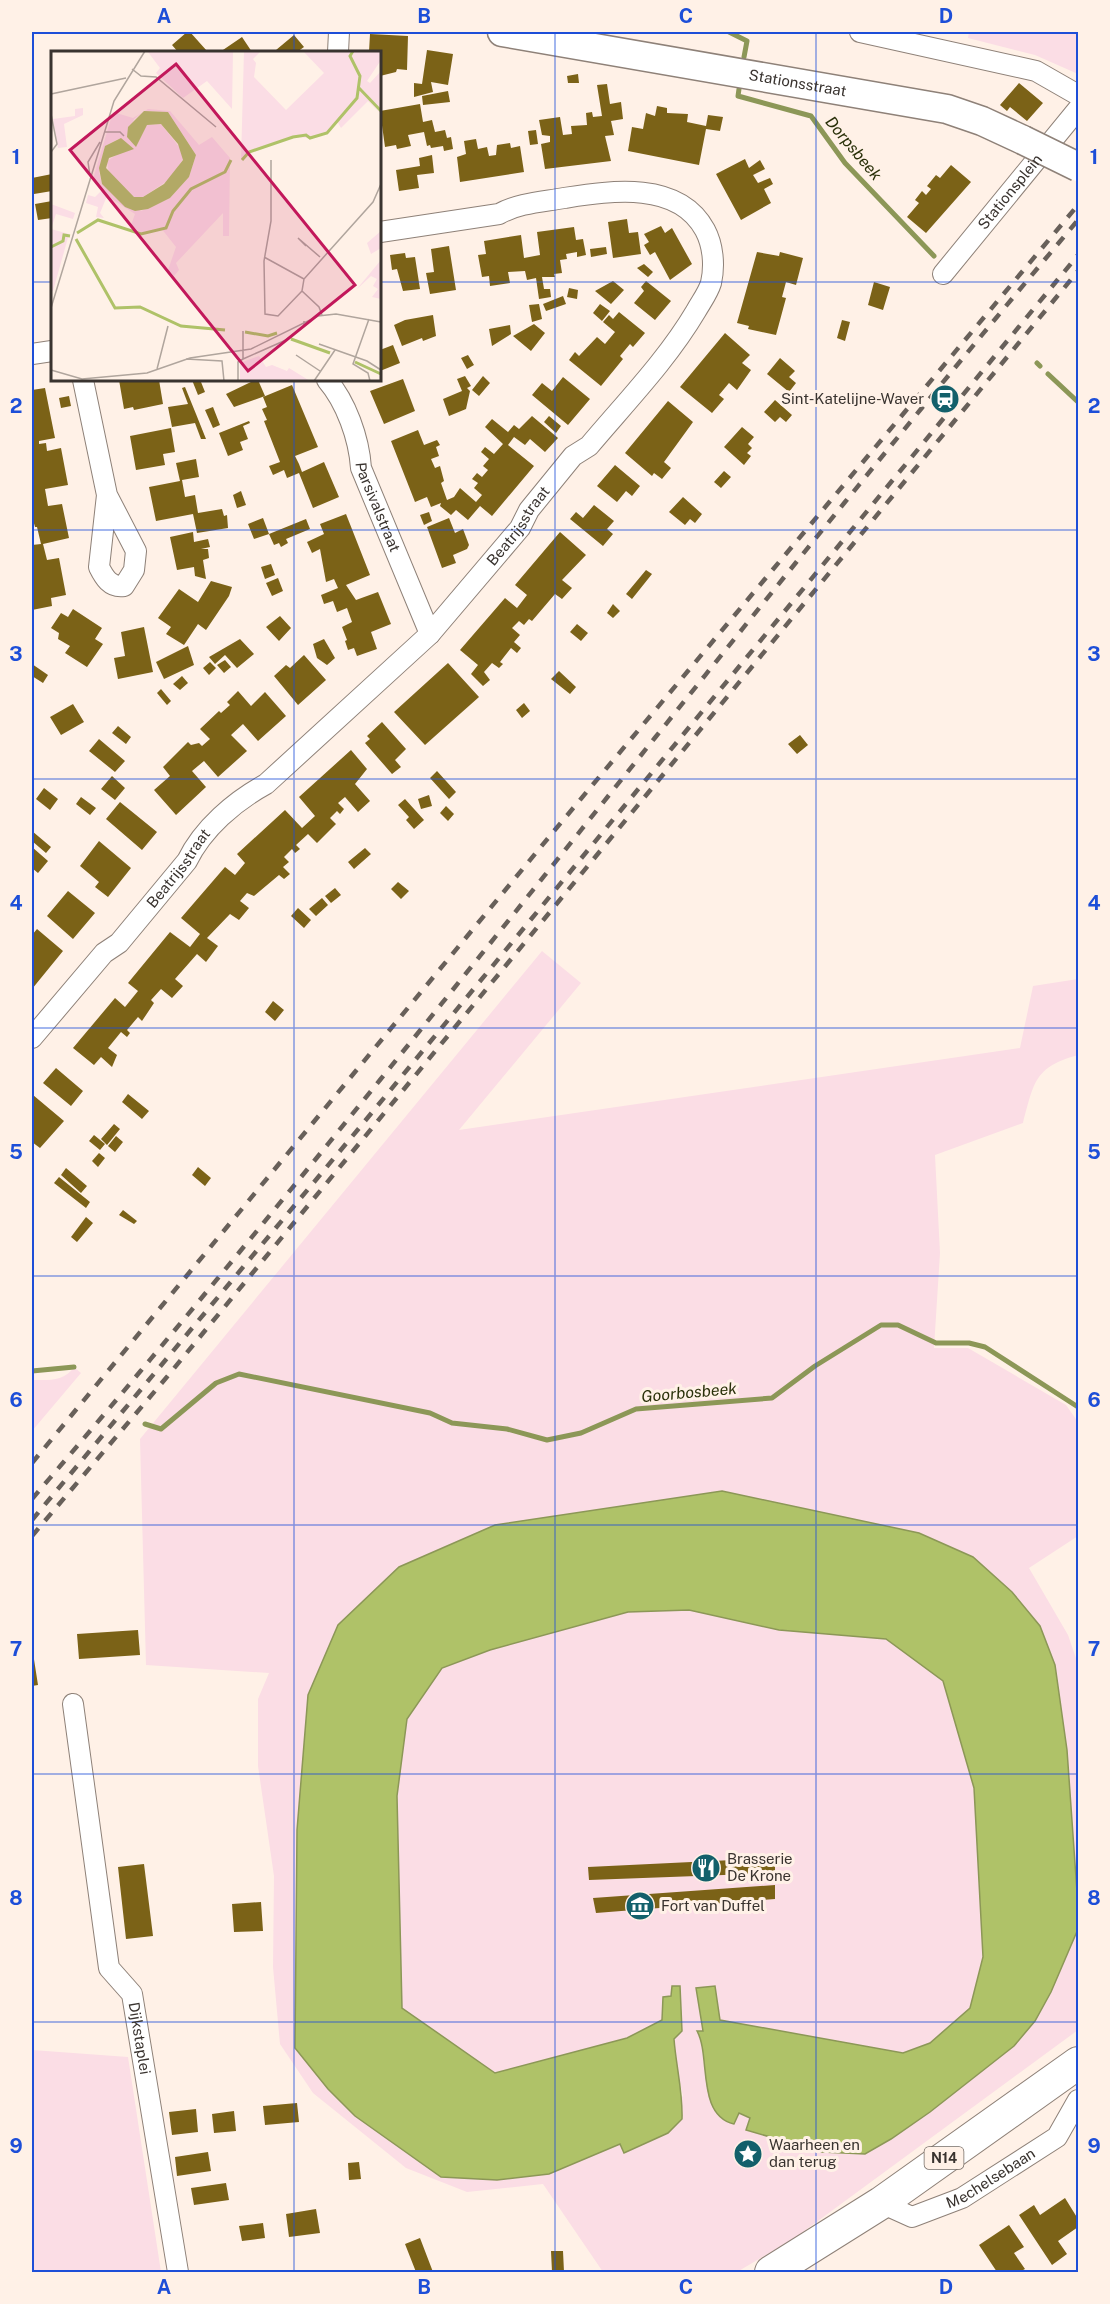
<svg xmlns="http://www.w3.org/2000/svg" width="1110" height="2304" font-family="'Public Sans',sans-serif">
<rect width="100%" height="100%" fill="#fff1e7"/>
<path fill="#fbdde5" d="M969 32H1078V74L1035 55 968 38Z
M542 951 581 983 459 1130 1020 1048 1033 986 1078 979V1055C1034 1067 1034 1083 1023 1123L935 1155 940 1253 934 1348H968L1066 1405 1078 1422V1536L1029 1568 1068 1635 1078 1664V1906L1067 1750 1055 1665 1040 1626 1012 1592 973 1557 919 1533 722 1491 495 1525 399 1567 338 1625 308 1695 297 1830 295 2047 328 2089 355 2116 441 2177 549 2174 620 2144 624 2152 683 2096 675 2062 674 2039 682 2031 680 1986 671 1996 663 1997 662 2020 627 2038 495 2073 402 2008 397 1796 407 1719 442 1668 490 1650 628 1612 689 1610 780 1630 886 1639 943 1680 974 1788 983 1957 970 2008 930 2043 903 2053 720 2020 715 1986 696 1988 703 2031H697C710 2056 697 2115 734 2124L738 2113 750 2118 747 2130 865 2153 930 2112 1014 2046 1035 2021 1051 1992 1078 1929V2030L796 2237 737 2272H603L543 2184 467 2192 406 2168 313 2093 280 2044 273 1967 274 1876 258 1766V1699L269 1673 146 1665 140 1439Z
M74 1367 81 1373 32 1431V1380C48 1380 64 1382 74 1367Z
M32 2050 128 2057 161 2272H32Z"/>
<path fill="#afc268" stroke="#8c9757" stroke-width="1.5" d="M722 1491 919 1533 973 1557 1012 1592 1040 1626 1055 1665 1067 1750 1078 1906V1929L1051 1992 1035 2021 1014 2046 930 2112 891 2139 865 2154 822 2152 746 2130 750 2118 739 2113 734 2124C696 2115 711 2056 697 2031H703L696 1988 715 1986 720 2020 903 2053 930 2043 970 2008 983 1957 974 1788 943 1681 886 1639 779 1630 689 1610 628 1612 490 1650 442 1668 407 1719 397 1796 402 2008 495 2073 627 2038 662 2020 663 1997 671 1996 672 1986H680L682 2031 674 2039C676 2066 683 2092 682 2119L668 2133 624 2153 620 2144 549 2174 497 2180 441 2177 355 2116 328 2089 295 2048 297 1830 308 1695 338 1625 399 1567 495 1525Z"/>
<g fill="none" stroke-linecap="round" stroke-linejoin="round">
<path stroke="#8c9757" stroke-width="5" d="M729 32 747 41 744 57
M739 89 738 96 811 116 845 163 934 256
M1037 363 1040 366
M1048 374 1078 402
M32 1371 74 1367
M145 1424 161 1429 216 1383 239 1374 430 1413 452 1423 507 1429 547 1440 581 1433 636 1409 772 1398 815 1366 881 1325H898L936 1343H969L985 1347 1078 1407"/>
</g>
<path fill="#7b6217" d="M187 32H190L207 51 178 52 172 45Z
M370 34 408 36 407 70 397 69 396 72 380 76V52H369Z
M294 35 304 47 297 52H278L276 50Z
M242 37 252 52H220Z
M427 50 453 54 448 85 431 82 433 92 414 97V83L422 84Z
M578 74 579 83H568L567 76Z
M1019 83 1043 103 1027 121 1010 107 1007 111 1000 105Z
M607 84 610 104 621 102 623 119 611 121 614 135 605 136 611 161 545 169 541 144 550 142V136L542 135 539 120 560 117 563 135 572 134 571 126 587 125 586 113 592 112 593 117 602 116 597 85Z
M448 91 450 102 423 105 422 96Z
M420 104 423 122 432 120 435 132 445 130 447 138 451 137 453 149 444 151 443 146 431 148 430 145 427 146 424 132 408 135 411 146 397 149 396 145 385 147 380 111Z
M657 106 667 108V113L688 114 687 122 706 126 708 115 723 117 720 131 706 129 699 165 628 151 632 127 643 129 646 113 655 116Z
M536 130 538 144 530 145 528 131Z
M476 139 478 149 487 147 489 156 496 155 497 145 510 143 511 148 520 146 524 172 460 182 457 157 466 154 464 141Z
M432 155 434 173 417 175 419 188 399 191 396 170 420 166 419 158Z
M745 159 749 168 760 160 765 169 753 175 758 183 770 178 773 184 764 189 771 203 741 220 716 174Z
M951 165 971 182 926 233 907 217 919 203 915 200 922 191 926 195 931 189 927 186 936 175 940 178Z
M52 174V191L34 194 32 178Z
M52 201V218L38 220 35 204Z
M627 219 629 233 638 232 641 254 613 258 608 222Z
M661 226 665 233 672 228 692 264 670 280 655 252 650 255 644 245 649 242 644 234Z
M574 227 576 240 583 239 586 255 577 257V252L566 254 567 259 560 260 562 273 554 274 555 277H542L544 289H550L551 297 539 299 536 278 527 280 525 271 508 272 510 283 490 286 489 276 482 277 478 255 486 254 484 241 521 235 524 258 540 255 537 232Z
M449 246 456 290 430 294 426 273 434 272 431 249Z
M606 247 607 254 591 257 590 249Z
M757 252 779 256 780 252 803 258 796 285 786 282 782 297 786 298 776 335 748 329 749 326 737 323Z
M405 253 406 258 415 257 420 289 403 291 397 269 392 270 390 255Z
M644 264 653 272 648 277 637 268Z
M613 281 624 290 611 304 595 291Z
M646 281 671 301 655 320 634 303 644 291 641 287Z
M874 282 890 287 883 310 868 305Z
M569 288 578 290 577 299 567 297Z
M563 296 566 304 546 311 543 304Z
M539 304 542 319 532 322 529 305Z
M600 304 610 311 602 321 593 313Z
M619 312 645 333 633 347 630 344 620 356 623 359 601 386 569 360 575 352 579 356 597 337 605 344 615 332 603 322 609 315 613 319Z
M433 315 436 336 423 341 422 338 402 346 394 325 405 320Z
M842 320 850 322 845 341 837 338Z
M534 324 545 333 531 351 513 336Z
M510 325 511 334 492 346 489 329Z
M725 333 750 355 742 363 751 370 737 390 729 383 719 395 724 399 712 413 680 387Z
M393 345 400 363 380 371V350Z
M468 355 474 365 467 369 461 358Z
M780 358 795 371 789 377 796 383 789 392 767 374Z
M465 376 471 386 467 388 470 391 466 409 449 416 443 399 462 391 457 379Z
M483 376 490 383 479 396 472 390Z
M563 377 590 399 568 425 532 395 542 383 552 391Z
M403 379 415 411 384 424 370 391Z
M119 380H159L163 404 134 410 133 407 124 409Z
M192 380H206L201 382 205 392 198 395Z
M255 380H258L265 396 234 407 226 394Z
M292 385 318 447 295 456 299 464 302 472 324 462 339 497 313 508 299 473 287 478 284 470 273 475 269 466 280 462 264 421 267 420 262 409 267 407 263 397Z
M185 387 196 414 206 439H201L195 423 172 427 168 407 188 404 182 388Z
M45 388 55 438 39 441V444L46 443 47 451 61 448 68 485 45 489 48 506 62 504 69 538 43 544 47 560 59 558 66 595 51 598 52 606 32 610V545L41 544 37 527H35L32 516V390Z
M69 396 71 406 61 408 59 398Z
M775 400 792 415 786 422 780 417 775 422 764 412Z
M668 401 693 422 664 462 671 468 662 479 654 473 652 476 625 453Z
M213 407 220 425 213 428 205 410Z
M532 416 558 438 545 452 530 439 525 445 514 437 508 445 534 466 492 516 480 506 468 520 456 510 451 515 440 506 441 503 431 507 427 497 415 502 391 441 418 430 424 445 437 440 440 445 436 447 439 456 431 459 435 468 440 466 444 481 441 483 447 500 454 497 460 488 476 502 482 495 474 488 478 483 472 479 477 473 482 477 488 470 483 466 489 459 481 452 485 447 494 454 503 444 485 427 492 419 508 432 514 425 519 429Z
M549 416 561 426 556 433 544 422Z
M249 421 250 423 243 426 248 439 240 442 243 450 228 456 219 433Z
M742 427 754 437 748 444 752 448 747 453 751 456 744 465 724 447Z
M171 428 175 452 163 454 165 465 136 470 130 436Z
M196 459 199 477 182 480 185 497 195 495 198 513 222 509 224 516 227 515 228 528 197 533 193 514 156 521 149 487 180 481 176 463Z
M615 465 640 486 632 496 626 491 617 502 597 486Z
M724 471 731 477 721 488 714 482Z
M241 491 246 505 237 508 233 495Z
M683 497 702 514 695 523 690 519 685 525 669 512Z
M594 505 614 521 607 529 613 534 603 546 570 519 576 512 583 518Z
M429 512 432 521 424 525 420 515Z
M346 514 370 575 346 585 356 600 378 592 391 624 371 632 377 649 357 656 354 648 348 650 345 641 347 640 342 627 352 622 347 608 337 612 333 601 324 604 321 595 338 588 334 579 326 582 320 549 312 553 307 542 324 534 320 524Z
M263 518 269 534 254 539 248 524Z
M449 518 455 533 463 529 469 545 467 549 453 555 456 563 442 568 427 527Z
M306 519 310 529 286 539 288 543 281 547 279 543 274 545 269 534Z
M193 532 194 542 208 539 210 547 201 549H208L209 558 203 560 206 579 195 576 194 567 177 570 170 537Z
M560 532 586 555 562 580 572 588 562 599 555 594 532 621 529 619 524 625 519 621 512 628 520 635 514 642 521 648 517 653 511 648 500 662 503 664 499 668 492 663 484 672 490 680 483 686 471 674 478 665 460 650 505 598 517 608 527 595 515 585Z
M271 564 275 575 265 579 261 567Z
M646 570 652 574 632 599 626 594Z
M278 578 283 591 272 596 266 583Z
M211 581 232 587 229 596 206 630 198 624 184 645 166 634 171 627 158 618 179 589 198 602Z
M613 604 620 611 613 618 607 613Z
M73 609 102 628 95 639 103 644 87 667 65 653 70 646 58 639 59 633 51 628 61 613 68 617Z
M280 616 291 628 279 641 266 627Z
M577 624 588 633 581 641 570 632Z
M144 627 153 672 118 679 114 658 125 656 121 632Z
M240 639 254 654 237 668 225 655 215 664 209 657Z
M324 639 335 658 327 665 317 658 313 644Z
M188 646 194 665 164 679 156 662Z
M304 655 326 680 298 705 274 676 286 665 290 668Z
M225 660 231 667 224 673 217 665Z
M210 662 216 668 209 675 203 668Z
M448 663 479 697 425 745 394 712Z
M32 664 48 675 43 683 32 676Z
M559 671 576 687 570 694 551 679Z
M182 676 188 683 180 690 173 684Z
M161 689 171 701 167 705 157 693Z
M238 691 251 706 265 692 286 716 258 741 243 724 231 735 247 751 218 777 204 761 192 771 206 787 176 815 154 790 170 776 163 767 188 742 191 745 199 743 202 746 210 739 200 729 219 711 221 713 230 705 227 702Z
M524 703 530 711 522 718 516 710Z
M73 704 84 722 61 735 50 717Z
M382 722 406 749 395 760 401 767 392 774 365 743 370 739 367 736Z
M118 726 131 737 126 744 112 733Z
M800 735 808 745 797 754 788 744Z
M99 739 125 761 115 772 89 751Z
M351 750 367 769 355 784 370 801 358 812 345 797 338 803 344 809 340 814 337 811 330 818 336 824 317 843 308 834 296 845 300 849 295 853 292 849 284 857 289 862 283 867 290 874 284 879 279 875 254 896 247 893 240 901 249 908 239 920 230 914 207 938 218 946 206 962 197 954 175 979 183 986 172 998 161 989 151 1000 154 1003 142 1021 138 1017 127 1030 130 1033 127 1037 121 1032 108 1048 117 1055 112 1067 101 1057 94 1065 73 1048 115 998 125 1007 138 991 128 983 170 932 190 947 200 934 181 918 225 867 235 875 245 863 237 854 285 810 302 828 315 816 299 797Z
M437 771 456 792 449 799 430 778Z
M112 776 125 788 115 800 101 789Z
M44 788 58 799 50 810 36 799Z
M429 795 432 806 421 809 418 799Z
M81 797 96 808 90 815 76 804Z
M405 799 424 820 414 829 406 820 409 817 398 805Z
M120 802 157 832 142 850 106 819Z
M446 806 454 814 448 821 440 813Z
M32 831 51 847 46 853 32 841Z
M99 841 131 868 108 897 95 887 99 882 80 866Z
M32 847 48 861 38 873 32 868Z
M365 848 371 854 354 869 348 862Z
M398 882 409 891 401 899 391 889Z
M335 888 341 895 331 903 325 896Z
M68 891 95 913 73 939 47 916Z
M322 898 328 905 316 916 309 909Z
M298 908 311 920 304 928 291 916Z
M37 929 63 951 32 989V935Z
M273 1001 284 1010 275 1021 265 1012Z
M56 1068 83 1091 71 1106 43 1083Z
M128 1094 149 1111 142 1119 122 1102Z
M33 1095 64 1121 40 1148 32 1142Z
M114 1124 120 1129 107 1145 101 1139Z
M94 1135 105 1144 100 1150 89 1141Z
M116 1136 123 1142 115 1152 108 1146Z
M99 1153 105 1158 98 1167 92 1161Z
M198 1167 211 1178 205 1186 192 1175Z
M66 1168 87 1186 81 1193 61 1175Z
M59 1177 90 1202 86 1208 54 1183Z
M123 1210 137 1221 134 1224 119 1215Z
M86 1217 93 1223 77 1242 71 1237Z
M138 1630 140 1655 79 1659 77 1634Z
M33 1653 38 1685 32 1686V1654Z
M775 1858V1873L589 1880 588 1867Z
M144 1864 153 1936 126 1939 118 1867Z
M775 1885V1899L596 1913 593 1898Z
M261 1902 263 1931 234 1932 232 1904Z
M297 2103 299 2122 265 2125 263 2106Z
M196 2109 198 2132 172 2135 169 2112Z
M234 2111 236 2131 214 2133 212 2114Z
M208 2152 211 2171 177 2176 175 2157Z
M359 2162 361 2179 349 2180 348 2163Z
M226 2183 229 2200 194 2205 191 2188Z
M1065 2198 1078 2219V2227L1058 2241 1067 2254 1052 2265 1019 2215 1034 2205 1040 2215Z
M316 2209 320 2233 289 2237 286 2214Z
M263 2223 265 2238 242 2241 239 2226Z
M1009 2225 1024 2247 1014 2253 1025 2269 1019 2272H997L979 2245Z
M420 2238 433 2272H416L405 2244Z
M551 2251H563L564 2272H552Z"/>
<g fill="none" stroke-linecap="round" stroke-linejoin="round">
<g stroke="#8e8178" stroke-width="22">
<g id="street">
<path d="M860 32 1036 71 1078 95"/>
<path d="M338 52 339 32"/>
<path id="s1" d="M943 274 1078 109"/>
<path d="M32 354 52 351"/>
<path d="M83 380 107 495 136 551 134 570 124 586C110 588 104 577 99 567L107 495"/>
<path id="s2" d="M327 380C346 402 359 438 361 468L430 634"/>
<path id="s3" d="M32 1038 104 953 119 943 187 861C203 828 235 801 266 784L430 634 520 528 529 510 573 456 589 446C626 402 667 360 696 311 701 302 708 293 711 283 715 265 713 245 705 230 678 180 610 191 564 198 541 202 519 203 499 214L380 232"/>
<path id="s4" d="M73 1704 109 1968 132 1994 178 2272"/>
<path id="s5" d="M881 2203 912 2217 962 2198 1057 2137 1078 2100"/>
</g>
</g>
<g stroke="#8e8178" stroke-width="31">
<g id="secondary">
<path id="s6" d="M502 32 947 109 982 121 1023 140"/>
</g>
</g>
<g stroke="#8e8178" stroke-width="34">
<path id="primary" d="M771 2272 881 2203 1078 2063"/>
</g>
<use href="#street" stroke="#fff" stroke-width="20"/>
<use href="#secondary" stroke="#fff" stroke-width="28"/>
<use href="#primary" stroke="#fff" stroke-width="32"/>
<path stroke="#68605a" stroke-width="4.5" stroke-dasharray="10 10" stroke-linecap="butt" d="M32 1463 554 831 1078 205
M32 1499C391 1081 723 641 1078 220
M32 1520 360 1127 1078 255
M32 1536 166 1378 1078 271"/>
<g stroke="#8e8178" stroke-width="31" stroke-linecap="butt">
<path id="secondary-bridge" d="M1023 140 1078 167"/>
</g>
<use href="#secondary-bridge" stroke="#fff" stroke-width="28"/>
</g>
<path fill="none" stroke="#1d4ed8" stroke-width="1.5" stroke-opacity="0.55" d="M294 32V52M555 32V2272M816 32V2272M32 282H52M380 282H1078M294 380V2272M32 530H1078M32 779H1078M32 1028H1078M32 1276H1078M32 1525H1078M32 1774H1078M32 2022H1078"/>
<defs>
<g id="station-disc" transform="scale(1.5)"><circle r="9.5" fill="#13606b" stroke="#fff1e7"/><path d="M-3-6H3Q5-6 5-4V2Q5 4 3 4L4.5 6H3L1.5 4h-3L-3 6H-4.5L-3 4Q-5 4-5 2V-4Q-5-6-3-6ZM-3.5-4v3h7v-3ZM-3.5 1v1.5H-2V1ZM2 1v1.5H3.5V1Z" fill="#fff"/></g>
<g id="restaurant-disc" transform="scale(1.5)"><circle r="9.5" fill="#13606b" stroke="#fff1e7"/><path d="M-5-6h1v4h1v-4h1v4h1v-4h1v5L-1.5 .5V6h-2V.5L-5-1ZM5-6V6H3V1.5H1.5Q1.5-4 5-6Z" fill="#fff"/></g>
<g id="museum-disc" transform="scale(1.5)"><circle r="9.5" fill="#13606b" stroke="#fff1e7"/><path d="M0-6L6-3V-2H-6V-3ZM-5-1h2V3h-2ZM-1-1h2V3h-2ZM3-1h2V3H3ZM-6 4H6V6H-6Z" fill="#fff"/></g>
<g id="sight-disc" transform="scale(1.5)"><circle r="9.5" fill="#13606b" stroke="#fff1e7"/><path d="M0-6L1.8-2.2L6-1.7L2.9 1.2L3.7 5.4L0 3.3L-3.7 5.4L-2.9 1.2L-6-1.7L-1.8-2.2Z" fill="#fff"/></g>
</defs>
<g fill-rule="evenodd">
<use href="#station-disc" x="945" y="399"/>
<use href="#restaurant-disc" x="706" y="1868"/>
<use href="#museum-disc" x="640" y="1906"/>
<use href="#sight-disc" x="748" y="2154"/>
</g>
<g text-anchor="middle" stroke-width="6" stroke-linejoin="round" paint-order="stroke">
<rect fill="#fff1e7" stroke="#746c66" stroke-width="1.5" x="924.5" y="2147" width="39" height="22" rx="4.5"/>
<g font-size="14" font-weight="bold" fill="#39332f">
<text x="944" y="2163">N14</text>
</g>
<g font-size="15" fill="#39332f" stroke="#fff1e7">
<text dy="5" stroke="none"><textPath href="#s6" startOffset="300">Stationsstraat</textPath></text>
<text dy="5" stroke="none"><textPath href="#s1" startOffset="106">Stationsplein</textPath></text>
<text dy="5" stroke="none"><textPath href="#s2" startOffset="138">Parsivalstraat</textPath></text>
<text dy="5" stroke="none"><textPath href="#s3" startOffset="710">Beatrijsstraat</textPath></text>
<text dy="5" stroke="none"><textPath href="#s3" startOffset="225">Beatrijsstraat</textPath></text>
<text dy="5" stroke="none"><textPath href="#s4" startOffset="346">Dijkstaplei</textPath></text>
<text dy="5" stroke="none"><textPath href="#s5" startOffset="122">Mechelsebaan</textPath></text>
</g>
<g font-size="15" fill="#39332f" stroke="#fff1e7" text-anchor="start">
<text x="924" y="404" text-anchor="end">Sint-Katelijne-Waver</text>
<text x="727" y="1864">Brasserie<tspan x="727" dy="17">De Krone</tspan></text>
<text x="661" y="1911">Fort van Duffel</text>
<text x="769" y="2150">Waarheen en<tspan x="769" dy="17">dan terug</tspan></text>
</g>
<g font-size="16" font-style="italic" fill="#293009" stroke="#fff1e7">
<text transform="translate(854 148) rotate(50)" y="6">Dorpsbeek</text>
<text transform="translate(689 1392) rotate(-5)" y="6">Goorbosbeek</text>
</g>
</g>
<g transform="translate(51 51)">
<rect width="330" height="330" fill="#fff1e7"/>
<path d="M182 0 181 58 156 30 132 47 105 22 109 17 97 1ZM193 0H210L202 8 205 12 203 26 235 59 273 22 252 0H330V9L316 30 319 32 330 20V58L311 38 309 39 330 63 317 50 290 77 286 70 276 82 259 87 242 86 200 99 190 109ZM32 57V64L13 73 16 96 7 97 2 68 24 65V58ZM97 58 119 60 148 94 161 86 179 107 178 185H172V162L125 212 128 219 123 225 117 219 125 196 110 177 93 182 79 177 84 163 56 145 49 162 53 167 45 166 47 156 35 152 37 144 44 146 51 139 42 128 62 61 82 67ZM93 60 117 61 145 104 138 126 119 147 90 160 51 133 48 121 54 95 67 88 83 98 78 96 56 110 58 123 72 138 83 146H92L119 128 132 108V101L110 73 96 74 85 95 76 86 83 68ZM0 153 24 162 22 168 5 163 0 178 18 183 2 240H0ZM330 180V197L320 203 316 192ZM330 209V248L321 246 327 238 322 235 326 228 320 225 305 239ZM208 305 215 316 221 314 236 320 238 317 259 330H189V312Z" fill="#fbdde5" fill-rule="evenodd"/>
<path d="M93 60 117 61 145 104 138 126 119 147 97 158 84 160 74 156 51 133 48 117 54 95 70 87 83 98 58 107 55 117 83 146H92L113 133 132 109 127 93 110 73 96 74 85 96 76 86 77 76Z" fill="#afc268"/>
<path fill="none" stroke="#afc268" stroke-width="3" d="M308 37 330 60M191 109 198 101 242 86 255 84 259 87 276 82 306 47 309 25 299 5 302 0M26 182 47 169 90 183 115 177 122 160 140 138 174 121 180 109M25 188 64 257 89 256 130 275 174 279M0 196 12 190 13 184 19 185M194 281 217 285 226 282M240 288 279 302M304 311 330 323"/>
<path fill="none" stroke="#b0a59d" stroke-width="1.5" d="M81 18 90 25 105 26 165 76M0 43 75 27M0 63 6 93 0 101M54 81H69L73 85M220 119V109V170L213 210 214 263 227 265 251 240M39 125 37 111 49 91M255 195 247 187 269 206M213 206 253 228M0 257 63 50 94 0M271 264 268 256 251 240 253 228 322 151 330 133M318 268 302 313 317 322 319 330M192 280V308M268 293 316 310 330 319M245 304 269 320M135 308 171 310 173 330M192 308 235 289 253 275V270M106 318 117 275M0 319 31 328 96 322 139 307 200 298 267 265 285 263 330 271M187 330V311L192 308M263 330 284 299"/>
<path fill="#c2185b" fill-opacity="0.15" stroke="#c2185b" stroke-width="3" d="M125 13 304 234 197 320 19 99Z"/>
<rect width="330" height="330" fill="none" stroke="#39332f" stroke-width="3"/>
</g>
<rect width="1110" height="2304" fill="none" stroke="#fff1e7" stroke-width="66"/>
<rect x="33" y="33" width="1044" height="2238" fill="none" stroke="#1d4ed8" stroke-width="2"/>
<g font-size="20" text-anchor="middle" font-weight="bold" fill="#1d4ed8">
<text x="164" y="23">A</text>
<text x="424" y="23">B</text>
<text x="686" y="23">C</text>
<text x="946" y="23">D</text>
<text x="16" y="164">1</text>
<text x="1094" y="164">1</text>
<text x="16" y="413">2</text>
<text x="1094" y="413">2</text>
<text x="16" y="661">3</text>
<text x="1094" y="661">3</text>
<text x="16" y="910">4</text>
<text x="1094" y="910">4</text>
<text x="16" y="1159">5</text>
<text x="1094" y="1159">5</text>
<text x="16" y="1407">6</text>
<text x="1094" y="1407">6</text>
<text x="16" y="1656">7</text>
<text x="1094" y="1656">7</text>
<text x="16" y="1905">8</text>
<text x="1094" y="1905">8</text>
<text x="16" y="2153">9</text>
<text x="1094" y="2153">9</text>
<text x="164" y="2294">A</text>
<text x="424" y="2294">B</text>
<text x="686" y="2294">C</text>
<text x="946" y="2294">D</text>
</g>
</svg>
